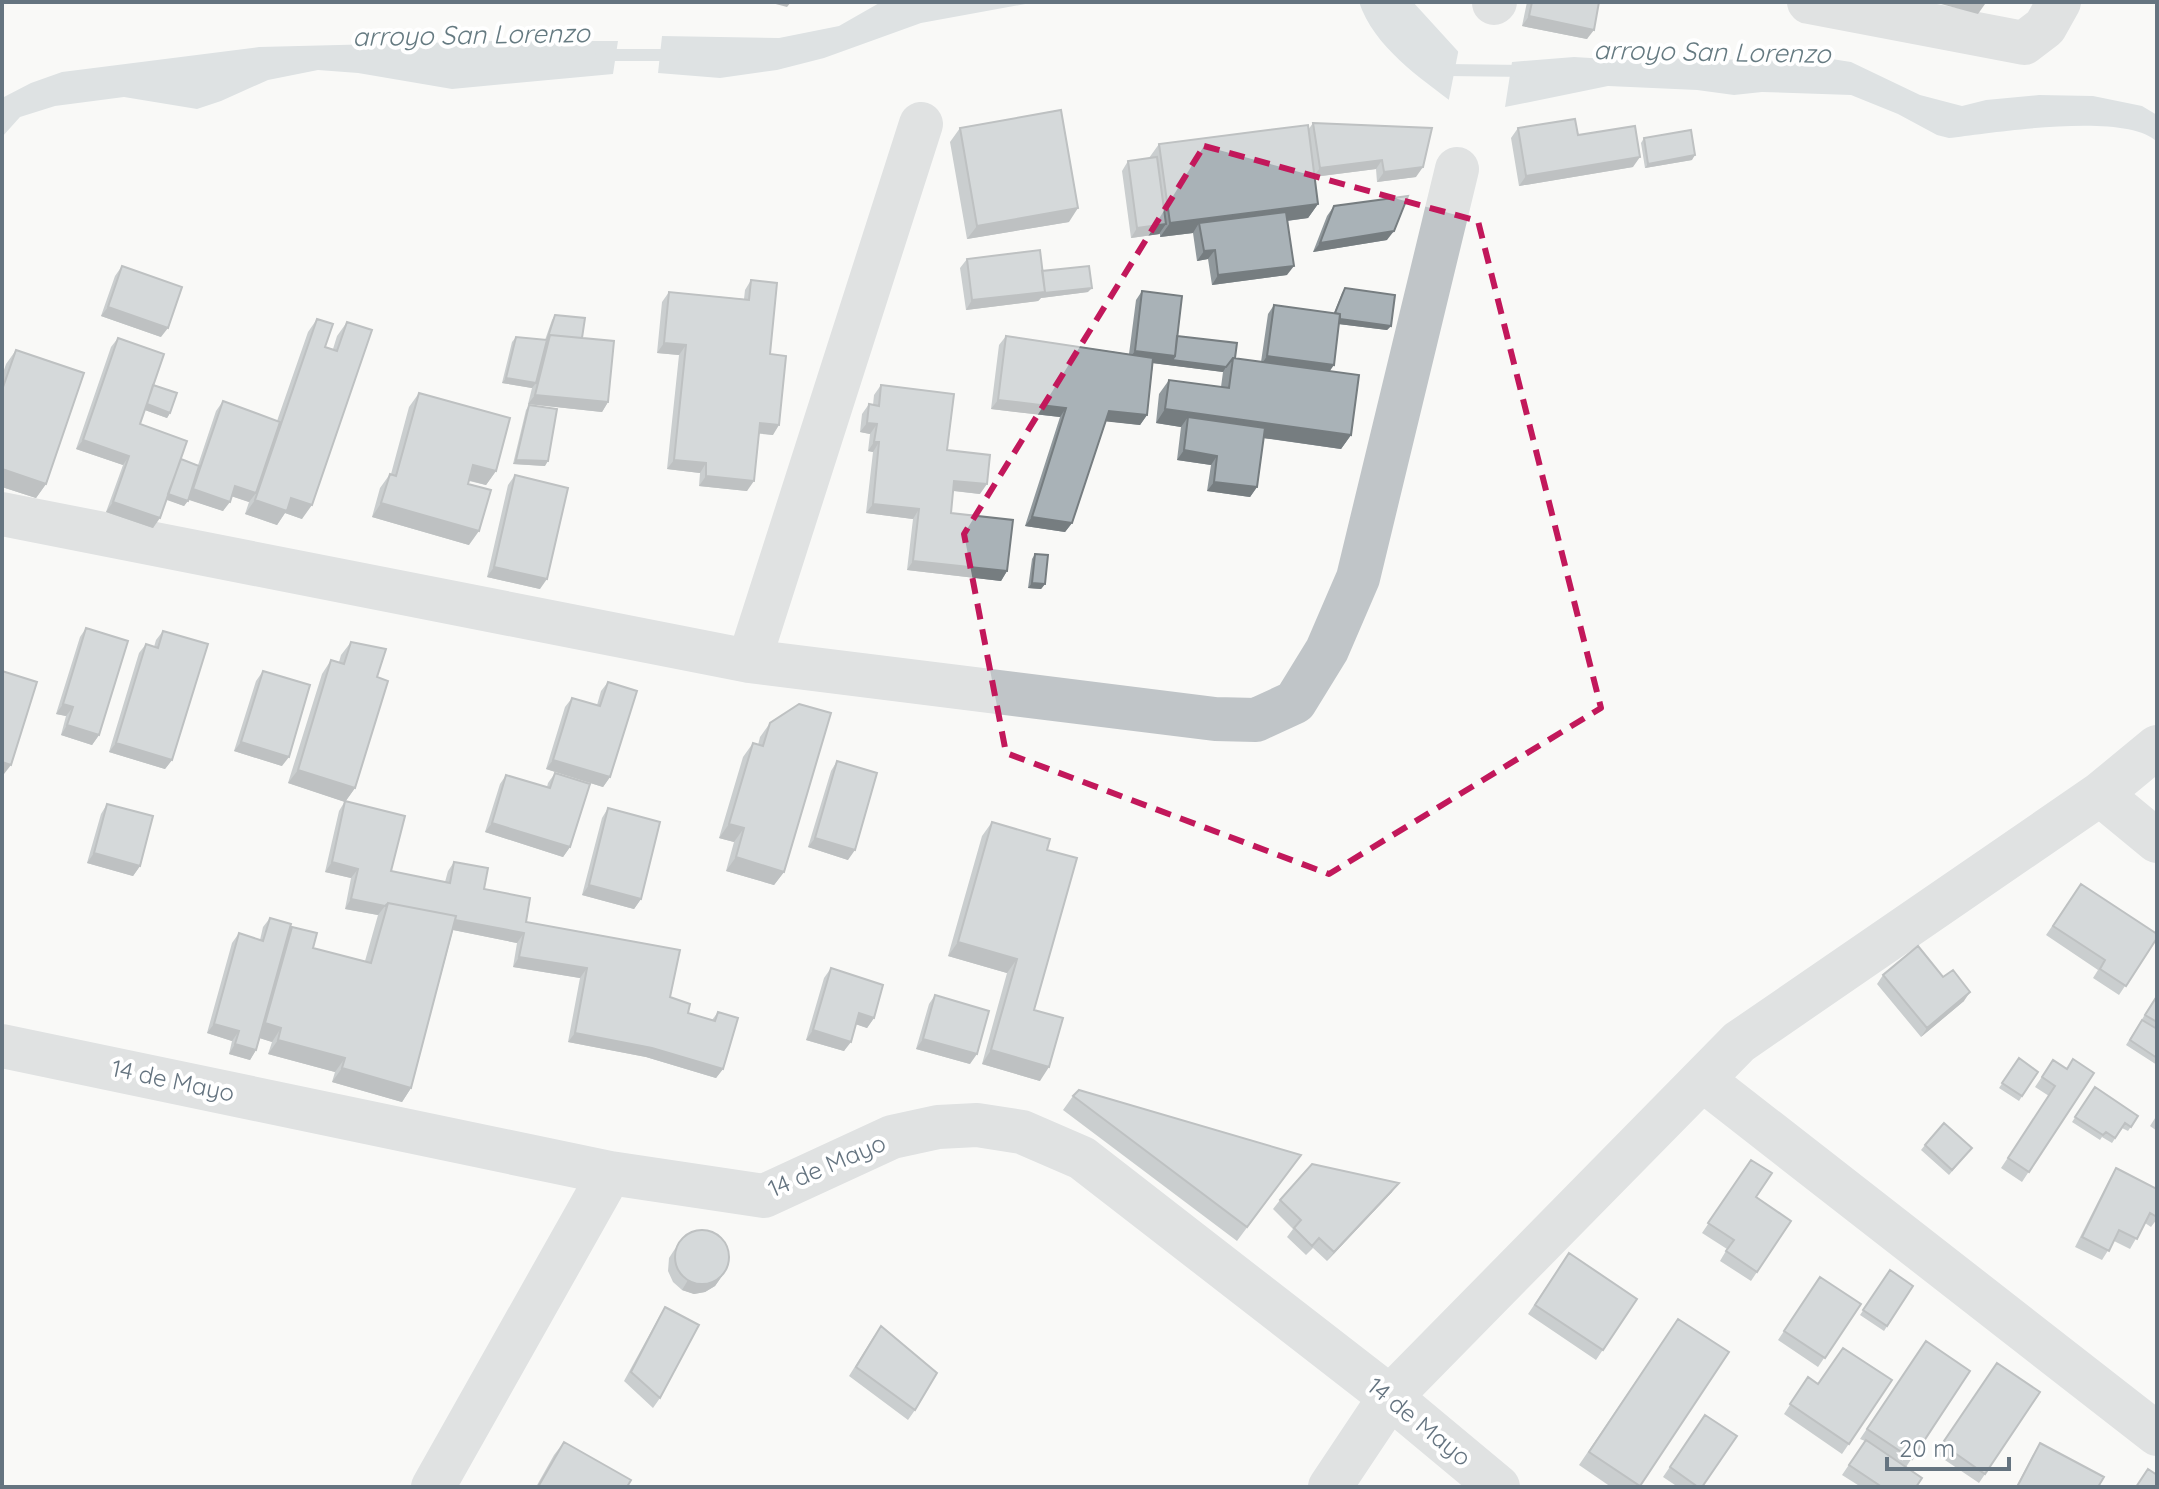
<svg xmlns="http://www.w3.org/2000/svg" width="2159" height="1489" font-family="Quicksand,sans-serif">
<rect width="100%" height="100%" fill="#f9f9f7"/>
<path fill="#bcc6cb" d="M881 2H1036L921 23 824 58 777 70 720 78 658 73 662 36 779 38 839 26Z
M1359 2H1413L1465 59 1456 105C1420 78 1374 47 1359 2Z
M497 41H618L613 74 452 89 358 73 318 70 268 80 221 101 197 109 124 97 55 106 20 117 2 137V98L31 83 62 72 259 47Z
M1574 57 1624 60 1663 58 1715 60 1819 57 1851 62 1920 95 1962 106 1986 100 2039 95 2093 96 2142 106 2157 115V142C2127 111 1993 133 1949 138L1937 135 1898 114 1851 95 1762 92 1734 95 1697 90 1608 86 1505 107 1512 62Z"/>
<path fill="#f9f9f7" d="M1459 48 1469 60 1460 106 1456 109 1448 104Z"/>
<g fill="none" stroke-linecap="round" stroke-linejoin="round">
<path stroke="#bcc6cb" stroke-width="12" d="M601 55H674
M1447 70 1525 71"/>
<path stroke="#c0c5c8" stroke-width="44" d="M1809 2 2024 43 2045 27 2059 2
M1494 3 1495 2
M2 514 749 661 1215 719 1256 720 1295 702 1327 650 1358 578 1457 169
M749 661 921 124
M2100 794 2157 841
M2 1046 610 1173 764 1196 892 1137 938 1127 977 1125 1022 1132 1082 1158 1390 1397 1498 1487
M1703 1080 2157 1434
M433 1487 610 1173
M1330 1487 1390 1397 1739 1042 2100 794 2157 747"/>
</g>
<path fill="#91999d" d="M1527 2H1599L1587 39 1522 26Z
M1313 123 1416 177 1377 182 1376 169 1314 177 1318 204 1308 218 1287 221V275L1212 285 1208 259 1197 261 1193 233 1160 237V234L1131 238 1122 171 1128 161 1149 158 1159 144 1308 130Z
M960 128 1069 222 967 239 950 142Z
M1518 128 1578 135 1633 167 1519 186 1511 138Z
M1644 138 1692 160 1645 168 1641 143Z
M1334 206 1387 240 1313 252 1327 216Z
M967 259 1042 271 1088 292 1041 298 1038 301 966 310 960 268Z
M122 266 161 337 101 316 115 276Z
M751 280 770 354 773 435 759 433 747 491 699 486 700 473 667 469 679 355 657 353 662 302 669 292 744 299 745 290Z
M1345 288 1391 326 1387 330 1339 324 1330 371 1351 435 1341 449 1263 438 1257 487 1250 497 1207 491 1211 465 1177 460 1181 427 1156 423 1159 394 1169 380 1221 387 1223 372 1153 363 1147 415 1140 425 1106 421 1072 523 1065 532 1025 526 1060 417 991 409 999 345 1006 336 1129 354 1136 300 1142 291 1177 336 1235 358 1261 362 1268 314 1274 305 1334 313 1342 293Z
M555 315 582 338 608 402 602 412 528 404 532 388 502 383 512 342 516 337 545 340 552 320Z
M317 319 325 347 333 349 337 336 347 322 302 519 285 513 277 525 245 514 249 502 231 496 223 511 188 499 184 506 166 499 153 528 106 512 123 465 76 449 111 347 118 338 153 385 170 413 167 418 145 410 140 424 181 459 198 465 216 411 223 401 277 421 308 332Z
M16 350 46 484 36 498 2 487V376L6 364Z
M881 385 947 450 980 494 953 491 951 513 1007 571 1001 581 907 570 913 519 866 513 873 452 868 451 870 434 860 432 862 414 869 404 873 405 874 395Z
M419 393 496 471 486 485 469 481V545L372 517 380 488 390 474H391L409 407Z
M529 405 545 466 513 464 526 410Z
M515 475 540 589 487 577 508 485Z
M1035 554 1045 584 1041 589 1028 588 1032 559Z
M86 628 99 735 92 745 61 735 66 716 56 714 80 637Z
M163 631 172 760 165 769 109 752 139 653 146 644 154 647 156 640Z
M351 642 377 677 355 788 345 802 288 783 322 674 331 660 339 662 341 655Z
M263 671 282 766 234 751 256 681Z
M608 682 610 777 603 787 546 769 565 707 572 698 597 705 601 691Z
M770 723 784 872 774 885 726 871 734 842 719 838 743 757 753 743 758 745 760 737Z
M837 761 848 860 808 847 831 771Z
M555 773 570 847 563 857 485 832 500 784 506 775 547 787 548 783Z
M345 801 391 871 445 882 448 871 454 862 484 889 526 922 670 997 688 1013 712 1020 718 1012 723 1069 716 1078 646 1057 568 1042 580 978 513 967 517 943 453 930 411 1088 402 1102 332 1082 335 1072 268 1054 272 1042 260 1038 256 1050 250 1060 229 1054 232 1041 207 1033 232 943 239 933 260 940 263 927 270 918 290 930 292 927 313 948 365 961 378 915 345 909 351 878 325 872 339 811Z
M107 804 140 866 133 876 87 863 101 814Z
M608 808 641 899 634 909 582 895 602 818Z
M992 822 1047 850 1034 1010 1040 1081 982 1064 1007 973 948 956 982 836Z
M2081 884 2157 938 2119 995 2093 978 2098 970 2046 935Z
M831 968 874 1018 867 1028 856 1024 844 1051 806 1040 824 978Z
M1883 975 1964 1001 1921 1037 1877 984Z
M935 995 970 1064 916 1049 929 1004Z
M2157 995V1065L2126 1045Z
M2019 1058 2038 1072 2019 1101 1999 1088Z
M2053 1060 2066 1069 2094 1073 2022 1182 2001 1168 2049 1096 2035 1087Z
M2095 1087 2138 1116 2128 1131 2122 1128 2112 1143 2102 1137 2100 1140 2072 1122Z
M1073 1096 1301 1155 1237 1241 1063 1110Z
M2157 1115V1131L2150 1126Z
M1925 1145 1972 1148 1949 1175 1921 1150Z
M1751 1160 1756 1197 1791 1221 1751 1281 1720 1261 1727 1249 1702 1233Z
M2116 1168 2157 1189V1219L2151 1227 2145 1223 2130 1249 2114 1241 2102 1260 2075 1247 2110 1178Z
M1392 1192 1327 1261 1313 1248 1306 1255 1287 1237 1293 1229 1273 1209 1280 1200Z
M682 1238 722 1276 715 1286 705 1292 694 1294 682 1290 673 1282 668 1271 669 1258Z
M1569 1253 1637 1299 1596 1360 1528 1314Z
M1890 1270 1913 1286 1884 1331 1860 1315Z
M1820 1277 1861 1304 1818 1367 1778 1340Z
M665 1307 660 1398 653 1408 624 1381 659 1317Z
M1678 1319 1729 1352 1639 1487H1611L1579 1465Z
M874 1336 915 1410 908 1420 849 1376Z
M1926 1341 1970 1371 1906 1467 1916 1487H1861L1842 1475 1865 1441 1860 1439Z
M1997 1363 2040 1392 1979 1483 1936 1454Z
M1808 1377 1818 1384 1892 1380 1842 1454 1784 1414Z
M1705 1415 1702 1487H1678L1663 1477Z
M564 1442 627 1487H536L554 1455Z
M2040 1443 2098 1487H2016L2034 1453Z"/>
<path fill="#767d80" d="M768 2H791L787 7Z
M1943 2H1978L1985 4 1978 14 1941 4Z
M1529 16 1594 30 1587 39 1522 26Z
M1695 155 1692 160 1645 168 1648 164Z
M1640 157 1633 167 1519 186 1526 176Z
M1382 160 1376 169 1313 177 1320 168Z
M1423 167 1416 177 1377 182 1384 172Z
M1318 204 1308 218 1201 232 1199 223 1193 233 1160 237 1170 223Z
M1078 208 1069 222 967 239 977 226Z
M1166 224 1159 234 1131 238 1137 228Z
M1394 231 1387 240 1313 252 1320 243Z
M1215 250 1208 259 1197 261 1204 251Z
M1294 266 1287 275 1212 285 1218 275Z
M1092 288 1088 292 1041 298 1038 301 966 310 972 300Z
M108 307 168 328 161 337 101 316Z
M1333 318 1391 326 1387 330 1330 323Z
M664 343 686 345 679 355 657 353Z
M1135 351 1175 356 1226 367 1223 372 1128 360Z
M1267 356 1334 365 1327 375 1261 365Z
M506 378 536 383 532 388 502 383Z
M535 395 608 402 602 412 528 404Z
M998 400 1066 408 1060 417 991 409Z
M145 404 170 413 167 418 142 409Z
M1165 409 1351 435 1341 449 1187 427 1188 417 1181 427 1156 423Z
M1109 411 1147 415 1140 425 1102 421Z
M760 423 779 425 773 435 753 433Z
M867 423 877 424 870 434 860 432Z
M83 440 129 456 123 465 76 449Z
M874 442H879L873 452 868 451Z
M1184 450 1217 456 1211 465 1177 460Z
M516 460 548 461 545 466 513 464Z
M674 460 706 463 700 473 667 469Z
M473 465 496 471 486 485 464 479Z
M2 469 46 484 36 498 2 487Z
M706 476 754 481 747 491 699 486Z
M954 481 987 484 980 494 947 490Z
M1214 482 1257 487 1250 497 1207 491Z
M235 486 256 493 249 502 228 495Z
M193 489 230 502 223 511 186 499Z
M167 494 188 501 184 506 164 499Z
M291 498 312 505 302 519 285 513 277 525 245 514 255 500Z
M113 502 160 518 153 528 106 512Z
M381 503 479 531 469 545 372 517Z
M873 504 919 509 913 519 866 513Z
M1032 517 1072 523 1065 532 1025 526Z
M913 561 1007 571 1001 581 907 570Z
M494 567 547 579 540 589 487 577Z
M1032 583 1045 584 1041 589 1028 588Z
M63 704 73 707 66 716 56 714Z
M67 725 99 735 92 745 61 735Z
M241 742 289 757 282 766 234 751Z
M116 743 172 760 165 769 109 752Z
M553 760 610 777 603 787 546 769Z
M2 762 11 765 4 774H2Z
M298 770 355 788 345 802 288 783Z
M492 823 570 847 563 857 485 832Z
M729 824 744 828 734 842 719 838Z
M815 838 855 850 848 860 808 847Z
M94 853 140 866 133 876 87 863Z
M736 857 784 872 774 885 726 871Z
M332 862 358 869 351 878 325 872Z
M589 885 641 899 634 909 582 895Z
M351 899 385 906 378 915 345 909Z
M386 906 524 933 517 943 384 916Z
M958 942 1017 959 1007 973 948 956Z
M519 957 587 968 580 978 513 967Z
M1970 992 1964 1001 1921 1037 1927 1028Z
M859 1013 874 1018 867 1028 852 1023Z
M265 1023 281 1028 272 1042 256 1037Z
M214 1024 239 1031 232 1041 207 1033Z
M813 1030 851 1042 844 1051 806 1040Z
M575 1033 652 1048 723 1069 716 1078 646 1057 568 1042Z
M923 1039 977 1054 970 1064 916 1049Z
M278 1040 345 1058 335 1072 268 1054Z
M235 1044 256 1050 250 1060 229 1054Z
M991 1050 1049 1067 1040 1081 982 1064Z
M342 1068 411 1088 402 1102 332 1082Z
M1399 1183 1392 1192 1327 1261 1334 1252Z
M722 1276 715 1286 705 1292 694 1294 682 1290 688 1280Z"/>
<path fill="#a9b2b7" stroke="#767d80" stroke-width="2" d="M1532 2H1599L1594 30 1529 16Z
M1061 110 1078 208 977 226 960 128Z
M1575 119 1578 135 1635 126 1640 157 1526 176 1518 128Z
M1313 123 1432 128 1423 167 1384 172 1382 160 1320 168Z
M1308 125 1318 204 1170 223 1159 144Z
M1691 130 1695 155 1648 164 1644 138Z
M1157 157 1166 224 1137 228 1128 161Z
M1408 196 1394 231 1320 243 1334 206Z
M1286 212 1294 266 1218 275 1215 250 1204 251 1199 223Z
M1040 250 1045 292 972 300 967 259Z
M122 266 182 287 168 328 108 307Z
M1089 266 1092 288 1044 293 1045 292 1042 271Z
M751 280 777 283 770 354 786 356 779 425 760 423 754 481 706 476V463L674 460 686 345 664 343 669 292 749 300Z
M1345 288 1395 295 1391 326 1340 319V314L1335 313Z
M1142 291 1182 296 1175 356 1135 351Z
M1274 305 1340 314 1334 365 1267 356Z
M555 315 585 318 582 338 550 335 547 340 536 383 506 378 516 337 547 340Z
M317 319 333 324 325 347 337 351 347 322 372 330 312 505 291 498 287 511 255 500Z
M550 335 614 341 608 402 535 395Z
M1006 336 1153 358 1147 415 1109 411 1072 523 1032 517 1066 408 998 400Z
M1177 336 1237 343 1235 358H1233L1226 367 1172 360 1175 356Z
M118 338 164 354 140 424 187 441 160 518 113 502 129 456 83 440Z
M16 350 84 373 46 484 2 469V390Z
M1233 358 1359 375 1351 435 1165 409 1169 380 1229 388Z
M153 385 177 393 170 413 147 404Z
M881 385 954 394 947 450 990 455 987 484 954 481 951 513 1013 520 1007 571 913 561 919 509 873 504 879 442H874L877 424 867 423 869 404 879 406Z
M419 393 510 418 496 471 473 465 468 484 491 490 479 531 381 503 390 474 396 476Z
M223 401 280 422 256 493 235 486 230 502 193 489Z
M529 405 557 409 548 461 516 460Z
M1188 417 1265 428 1257 487 1214 482 1217 456 1184 450Z
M181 459 199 466 188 501 168 494Z
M515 475 568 488 547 579 494 567Z
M1035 554 1048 555 1045 584 1032 583Z
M86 628 128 641 99 735 67 725 73 707 63 704Z
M163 631 208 644 172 760 116 743 146 644 158 648Z
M351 642 386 649 377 677 388 681 355 788 298 770 331 660 344 664Z
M2 671 37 682 11 765 2 762Z
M263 671 310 685 289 757 241 742Z
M608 682 637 691 610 777 553 760 572 698 600 706Z
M799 704 831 713 784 872 736 857 744 828 729 824 753 743 763 746 770 723Z
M837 761 877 773 855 850 815 838Z
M555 773 590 784 570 847 492 823 506 775 550 788Z
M345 801 405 816 391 871 450 883 454 862 488 868 484 889 530 898 526 922 680 950 670 997 690 1004 688 1013 715 1021 718 1012 738 1018 723 1069 652 1048 575 1033 587 968 519 957 524 933 455 920 456 916 388 903 385 906 351 899 358 869 332 862Z
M107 804 153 816 140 866 94 853Z
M608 808 660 822 641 899 589 885Z
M992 822 1050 839 1047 850 1077 858 1034 1010 1063 1018 1049 1067 991 1050 1017 959 958 942Z
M2081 884 2157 934V938L2126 986 2100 969 2105 960 2053 926Z
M388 903 456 916 411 1088 342 1068 345 1058 278 1040 281 1028 265 1023 292 927 317 933 313 948 371 963Z
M270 918 291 924 256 1050 235 1044 239 1031 214 1024 239 933 263 941Z
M1918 946 1943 977 1953 970 1970 992 1927 1028 1883 975Z
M831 968 883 985 874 1018 859 1013 851 1042 813 1030Z
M935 995 989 1011 977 1054 923 1039Z
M2157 996V1022L2145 1015Z
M2142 1020 2157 1029V1058L2130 1040Z
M2019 1058 2038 1072 2022 1096 2002 1083Z
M2073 1059 2094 1073 2029 1172 2008 1158 2055 1086 2042 1077 2053 1060 2067 1069Z
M2095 1087 2138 1116 2131 1127 2125 1123 2115 1138 2106 1132 2103 1135 2075 1117Z
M1079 1090 1301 1155 1247 1227 1073 1096Z
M1944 1123 1972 1148 1952 1170 1925 1145Z
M1751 1160 1772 1173 1756 1197 1791 1221 1757 1272 1726 1251 1734 1240 1708 1223Z
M1312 1164 1399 1183 1334 1252 1319 1238 1312 1246 1294 1228 1301 1220 1280 1200Z
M2116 1168 2157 1189V1217L2150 1213 2137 1239 2119 1230 2109 1251 2082 1237Z
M675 1257a27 27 0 1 1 54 0a27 27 0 1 1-54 0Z
M1569 1253 1637 1299 1603 1350 1535 1305Z
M1890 1270 1913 1286 1887 1326 1863 1310Z
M1820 1277 1861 1304 1825 1358 1784 1331Z
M665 1307 699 1325 660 1398 631 1372Z
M1678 1319 1729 1352 1640 1486 1589 1452Z
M881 1326 937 1373 915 1410 856 1367Z
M1926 1341 1970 1371 1912 1459 1867 1429Z
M1843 1348 1892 1380 1849 1444 1790 1404 1808 1377 1818 1384Z
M1997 1363 2040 1392 1985 1474 1942 1444Z
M1705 1415 1737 1436 1702 1487H1698L1670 1467Z
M1866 1440 1922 1478 1916 1487H1882L1849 1465Z
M564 1442 631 1480 627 1487H538Z
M2040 1443 2104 1477 2098 1487H2017Z
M2148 1469 2157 1475V1487H2136Z"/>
<path d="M0 0H2159V1489H0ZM1204 146 1478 221 1601 708 1329 874 1006 753 964 534Z" fill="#f9f9f7" fill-opacity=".55" fill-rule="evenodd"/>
<path fill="none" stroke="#c2185b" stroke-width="6" stroke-dasharray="16 10" stroke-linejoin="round" d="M1204 146 1478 221 1601 708 1329 874 1006 753 964 534Z"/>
<g text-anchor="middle" stroke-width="8" stroke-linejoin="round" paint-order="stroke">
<g font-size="24" fill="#657480" stroke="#fff">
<text transform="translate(173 1081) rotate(12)" y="8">14 de Mayo</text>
<text transform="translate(827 1166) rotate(-23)" y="8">14 de Mayo</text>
<text transform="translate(1419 1422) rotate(39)" y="8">14 de Mayo</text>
</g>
<g font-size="26" font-style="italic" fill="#657a81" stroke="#fff">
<text transform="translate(471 35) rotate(-1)" y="9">arroyo San Lorenzo</text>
<text transform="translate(1712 52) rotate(1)" y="9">arroyo San Lorenzo</text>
</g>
</g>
<rect width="2159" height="1489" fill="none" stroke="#657480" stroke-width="8"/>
<path d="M1887 1457v12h122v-12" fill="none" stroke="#657480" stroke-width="4"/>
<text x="1899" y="1457" font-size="24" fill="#657480" stroke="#ffffff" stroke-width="6" paint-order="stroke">20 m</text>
</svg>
